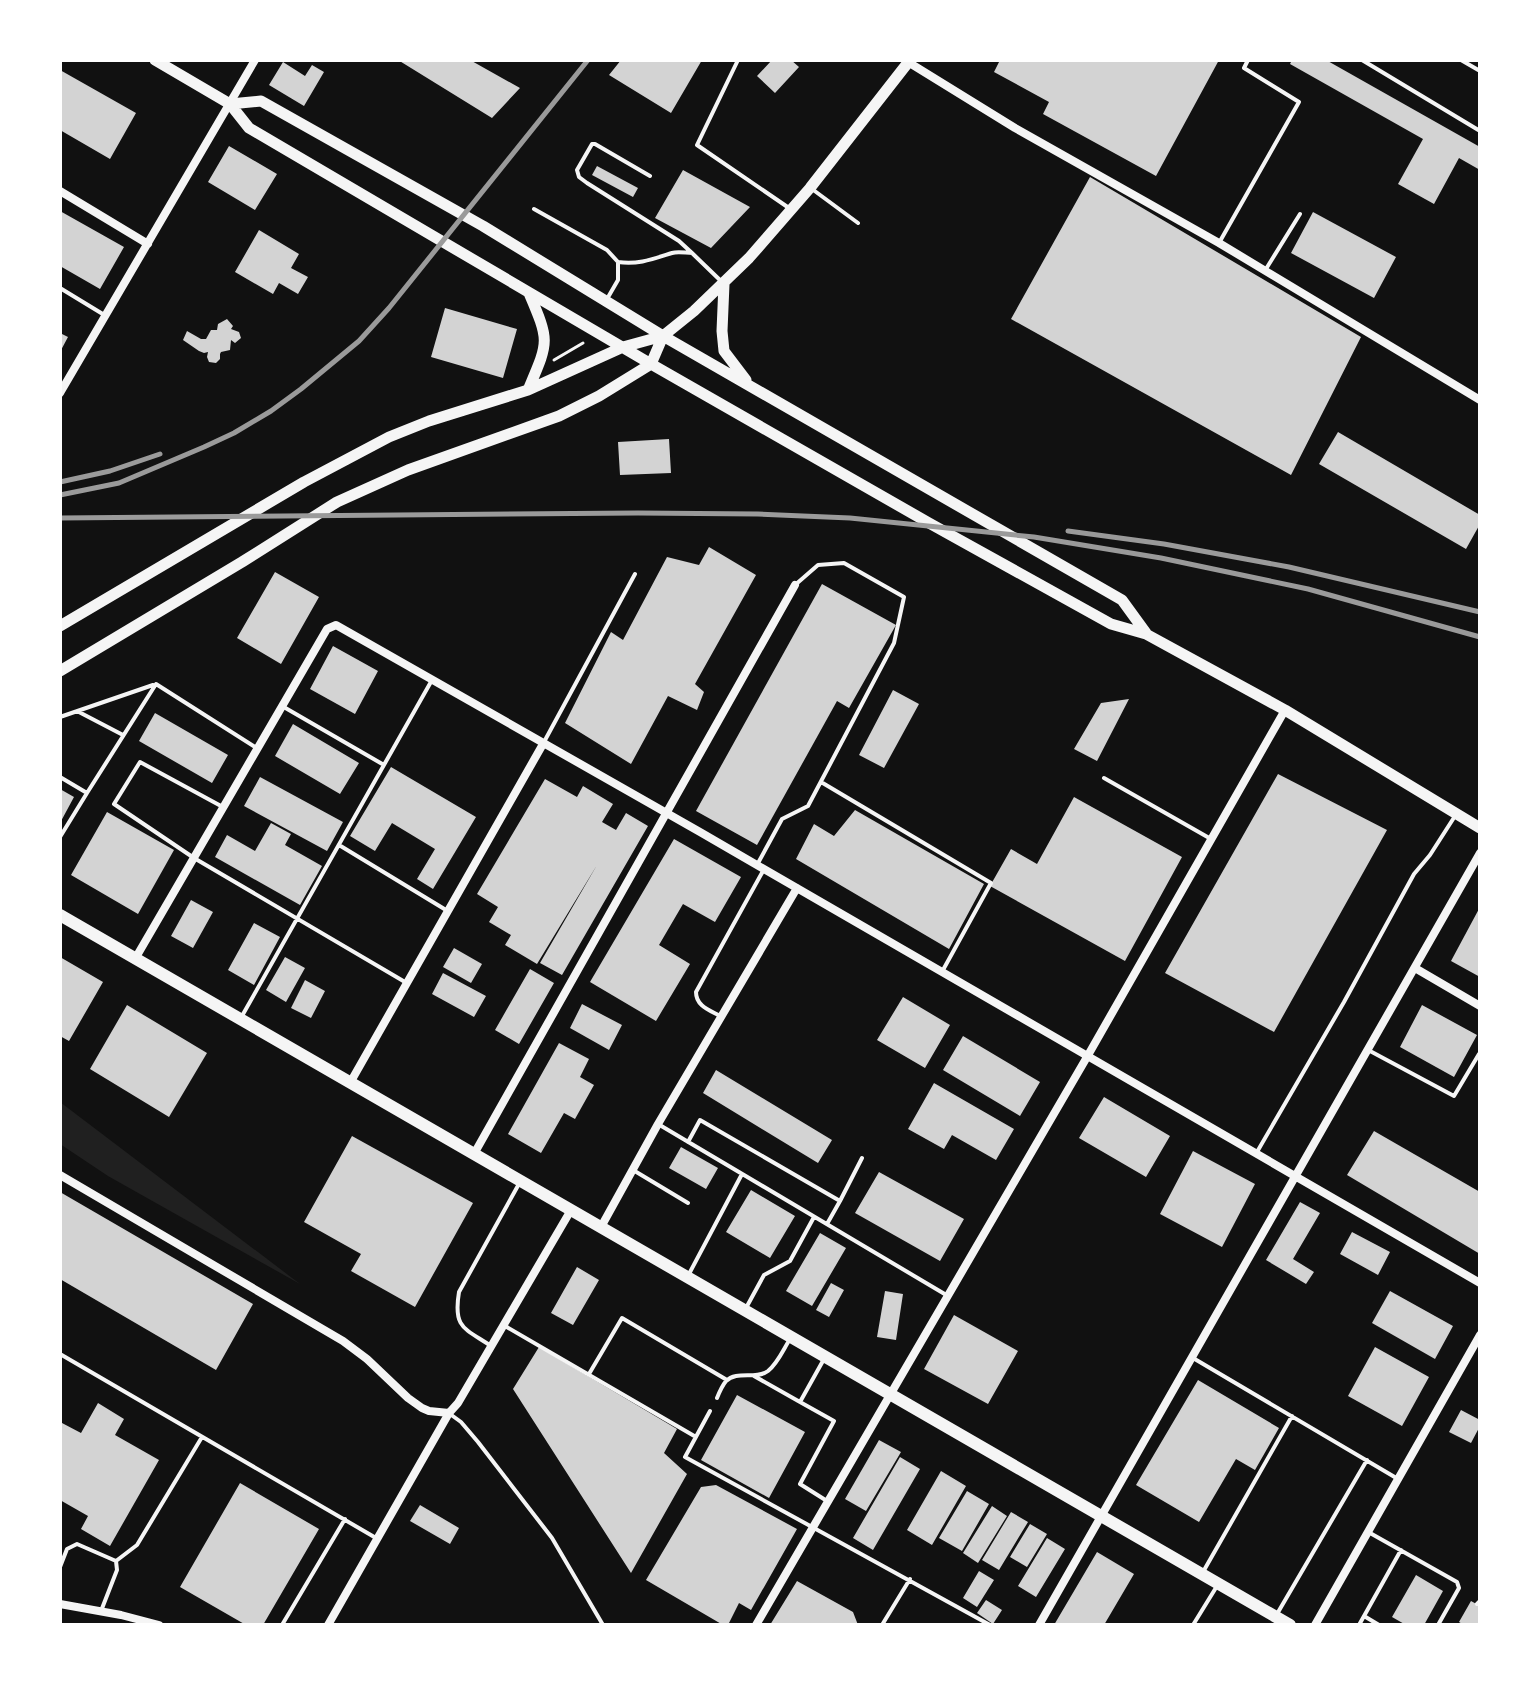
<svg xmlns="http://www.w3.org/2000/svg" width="1540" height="1685" font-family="'Work Sans',sans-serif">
<rect width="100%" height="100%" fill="#111"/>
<path fill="#202020" d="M60 1102 300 1284 108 1176 60 1144Z"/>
<path fill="#d3d3d3" d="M398 60H470L520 88 492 118Z
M621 60H702L671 113 609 75Z
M772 60H791L799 67 775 93 757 76Z
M1000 60H1219L1156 176 1043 114 1049 102 994 72Z
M1292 60H1326L1480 147V170L1459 158 1434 204 1398 184 1423 139 1290 64Z
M283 62 305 76 312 65 324 72 304 106 269 85Z
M60 70 136 113 110 159 60 130Z
M229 146 277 174 255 210 208 182Z
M597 166 638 188 633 197 592 175Z
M683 170 750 207 711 248 655 218Z
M1090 177 1361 337 1291 475 1011 319Z
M60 211 124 247 100 289 60 266Z
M1313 212 1396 257 1374 298 1291 253Z
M259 230 299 254 291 268 308 277 298 294 279 283 273 294 235 272Z
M445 308 517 329 503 378 431 357Z
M227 319 233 326 231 329 239 332 241 338 235 343 231 340 230 350 221 352 220 354V359L216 363 209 362 207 357 208 352 204 353 199 351 183 340 187 331 201 339H206L211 330H217L218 324Z
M60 333 68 337 60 352Z
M1338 432 1480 515V524L1466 549 1319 464Z
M669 439 671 473 620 475 618 442Z
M709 547 756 575 695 684 704 692 697 710 668 696 631 764 565 723 611 632 623 640 667 557 699 565Z
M275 572 319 597 281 664 237 638Z
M822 584 896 625 849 708 837 701 757 845 696 811Z
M333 646 378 671 355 714 310 689Z
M893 690 919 704 884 768 859 755Z
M1129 699 1097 761 1074 749 1101 703Z
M155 713 228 755 212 783 139 741Z
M293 724 359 763 340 794 275 756Z
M391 767 476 817 433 889 417 879 435 849 392 823 375 851 350 836Z
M1278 774 1387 830 1274 1032 1165 973Z
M260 777 343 822 327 851 244 806Z
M545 779 577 797 583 786 613 804 602 822 616 830 626 813 648 826 562 975 540 963 597 865 537 964 505 945 511 935 489 922 498 907 477 894Z
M60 789 74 797 60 823Z
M1074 797 1182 857 1125 961 990 886 1011 849 1037 864Z
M855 810 984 884 949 949 796 859 814 824 834 836Z
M107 812 174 850 138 914 71 875Z
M271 823 291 834 285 845 322 866 300 905 215 857 227 835 255 851Z
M674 839 741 877 715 922 683 904 659 945 690 964 656 1021 590 982Z
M191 900 213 912 193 948 171 936Z
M1480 907V977L1451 961Z
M254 923 280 937 254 985 228 970Z
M454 948 482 964 471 983 443 967Z
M60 957 103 982 69 1041 60 1036Z
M285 957 305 968 286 1002 266 990Z
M530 969 554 983 519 1044 495 1030Z
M443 973 486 996 474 1017 432 994Z
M305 980 325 991 311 1018 291 1008Z
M903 997 950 1025 925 1068 877 1040Z
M582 1004 622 1025 609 1050 570 1028Z
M127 1005 207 1053 169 1117 90 1069Z
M1422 1005 1477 1035 1454 1077 1400 1047Z
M963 1036 1040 1082 1020 1116 943 1070Z
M559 1043 589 1059 580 1077 594 1085 575 1119 564 1113 541 1153 508 1134Z
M716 1070 832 1140 818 1163 703 1093Z
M934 1083 1014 1129 996 1160 952 1135 944 1149 908 1129Z
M1104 1097 1170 1136 1146 1177 1079 1138Z
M1374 1131 1480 1192V1254L1347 1175Z
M352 1136 473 1203 415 1307 351 1271 361 1254 304 1222Z
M681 1147 718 1168 706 1189 669 1168Z
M1193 1151 1255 1184 1222 1247 1160 1214Z
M879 1172 964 1219 940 1261 855 1213Z
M751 1190 795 1216 770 1258 726 1232Z
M60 1192 253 1304 216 1370 60 1279Z
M1300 1202 1320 1213 1293 1259 1314 1272 1306 1284 1266 1260Z
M1352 1232 1390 1252 1378 1275 1340 1254Z
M820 1233 846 1248 812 1306 786 1291Z
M577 1267 599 1280 573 1325 551 1313Z
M831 1283 844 1290 829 1317 816 1310Z
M885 1291 903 1294 896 1340 877 1337Z
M1390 1291 1453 1326 1435 1359 1372 1323Z
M954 1315 1018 1351 988 1404 924 1369Z
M539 1347 677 1429 664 1453 687 1474 631 1573 513 1389Z
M1375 1347 1429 1377 1402 1426 1348 1396Z
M1198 1380 1279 1428 1255 1470 1236 1459 1199 1522 1136 1485Z
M737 1395 805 1432 769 1498 701 1460Z
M98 1403 124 1419 115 1435 159 1460 110 1546 81 1529 88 1516 60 1500V1426L62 1423 81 1433Z
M1461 1410 1480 1420V1426L1471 1443 1449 1432Z
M879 1440 901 1452 866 1511 845 1499Z
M900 1457 920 1469 873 1550 853 1538Z
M941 1471 966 1486 932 1545 907 1530Z
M240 1483 319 1529 263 1625H246L180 1587Z
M716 1485 797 1529 751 1610 739 1603 728 1625H723L646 1580 701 1487Z
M967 1491 989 1504 962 1551 939 1538Z
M420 1505 459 1528 450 1544 410 1521Z
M992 1506 1007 1516 978 1563 963 1553Z
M1011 1512 1028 1522 999 1570 982 1560Z
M1030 1524 1047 1534 1027 1567 1010 1557Z
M1047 1538 1065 1549 1036 1597 1018 1586Z
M1097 1552 1134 1574 1104 1625H1054Z
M979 1571 994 1580 977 1607 963 1598Z
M1416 1575 1443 1591 1424 1625H1406L1392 1617Z
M797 1581 853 1612 858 1625H770Z
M986 1600 1002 1610 993 1624 977 1613Z
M1471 1601 1480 1606V1625H1464L1459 1622Z"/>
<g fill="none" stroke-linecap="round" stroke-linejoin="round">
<path stroke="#f5f5f5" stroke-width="3" d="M554 360 583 343"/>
<path stroke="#f5f5f5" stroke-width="4" d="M738 60 697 145 789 208
M1362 60 1480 131
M1461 60 1480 71
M650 176 595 144H592L577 170 579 177 587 183 679 241 692 253
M812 189 858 223
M534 209 607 250 618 262V280L607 299
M1219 243 1299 102 1244 68 1248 60
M618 262C638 265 653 259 672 253 678 251 686 253 692 253L722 282
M1266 269 1300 214
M60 288 106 316
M156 684 258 749
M282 706 384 765
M77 711 123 735
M60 717 153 685
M544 742 635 574
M60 777 87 793 60 837
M1104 778 1211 839
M821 782 991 883 943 970
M87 793 156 684
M221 806 140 762 114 804 194 858 405 982
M339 845 446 910
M757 865 782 819 808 806 894 643 904 597 844 563 818 565 795 585
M242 1016 432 680
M720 1016C709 1010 696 1006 696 992L763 871
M1370 1051 1454 1096 1479 1054
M658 1124 948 1296
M688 1142 700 1120 840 1201 827 1224
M1257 1152 1344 1002 1414 874 1430 855 1455 816
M633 1170 688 1203
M840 1201 862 1158
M689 1274 742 1174
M746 1308 764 1275 790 1261 814 1217
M505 1326 696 1437
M491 1346C464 1328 453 1328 459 1292L520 1182
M60 1354 376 1538
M1193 1358 1398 1479
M824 1359 800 1402 834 1421 800 1484 827 1501
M589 1374 622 1318 727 1380
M754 1376 800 1402
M717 1398C719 1393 722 1386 726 1381 737 1370 756 1380 768 1371 778 1363 783 1350 790 1339
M710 1411 685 1457 990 1625
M450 1414 461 1422 478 1442 552 1538 603 1625
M1370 1533 1457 1582 1459 1588 1438 1625
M116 1561 137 1545 202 1437
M60 1567 67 1549 77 1544 116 1561 117 1570 101 1611
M1203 1572 1292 1416
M1477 1604 1480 1601
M1277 1614 1367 1460
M1364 1616 1379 1625
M282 1625 345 1519
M882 1625 910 1579
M1193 1625 1217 1586
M1359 1625 1401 1550"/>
<path stroke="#f5f5f5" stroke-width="8" d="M908 62 1015 128 1219 243 1480 400
M60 191 148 244
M60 393 255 60
M135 959 327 629 336 625 700 832 1480 1283
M1415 968 1480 1006
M350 1083 543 744
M474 1154 795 585
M60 1175 343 1341 367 1359 408 1398 422 1408 429 1411 449 1413
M601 1227 658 1124 797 888
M60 1604 121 1615 159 1625
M328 1625 449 1413 458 1403 571 1210
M756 1625 1087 1057 1285 710
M1039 1625 1480 853
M1315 1625 1480 1335"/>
<path stroke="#f5f5f5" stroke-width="11" d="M155 60 230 104 249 128 651 364 929 523 1111 624 1146 634 1285 710 1480 828
M230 104 261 101 483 226 663 336 1122 600 1146 633
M724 284 722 331 724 351 746 380
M528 390C549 341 550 342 529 293
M60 626 304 482 389 437 429 421 528 390 623 347 663 336 694 311 749 258 810 188 910 60
M60 671 242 562 337 502 408 470 559 416 599 396 651 364 663 336"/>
<path stroke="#f5f5f5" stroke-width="12" d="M60 915 1290 1625"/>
<path stroke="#9a9a9a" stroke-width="5" d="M60 482 110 471 160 454
M60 495 119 483 204 447 234 433 271 411 301 389 359 341 389 308 588 60
M60 518 638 513 758 514 850 518 1034 537 1161 558 1308 589 1480 637
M1068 531 1164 544 1289 567 1480 612"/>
</g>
<rect width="1540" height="1685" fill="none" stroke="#ffffff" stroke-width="124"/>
</svg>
